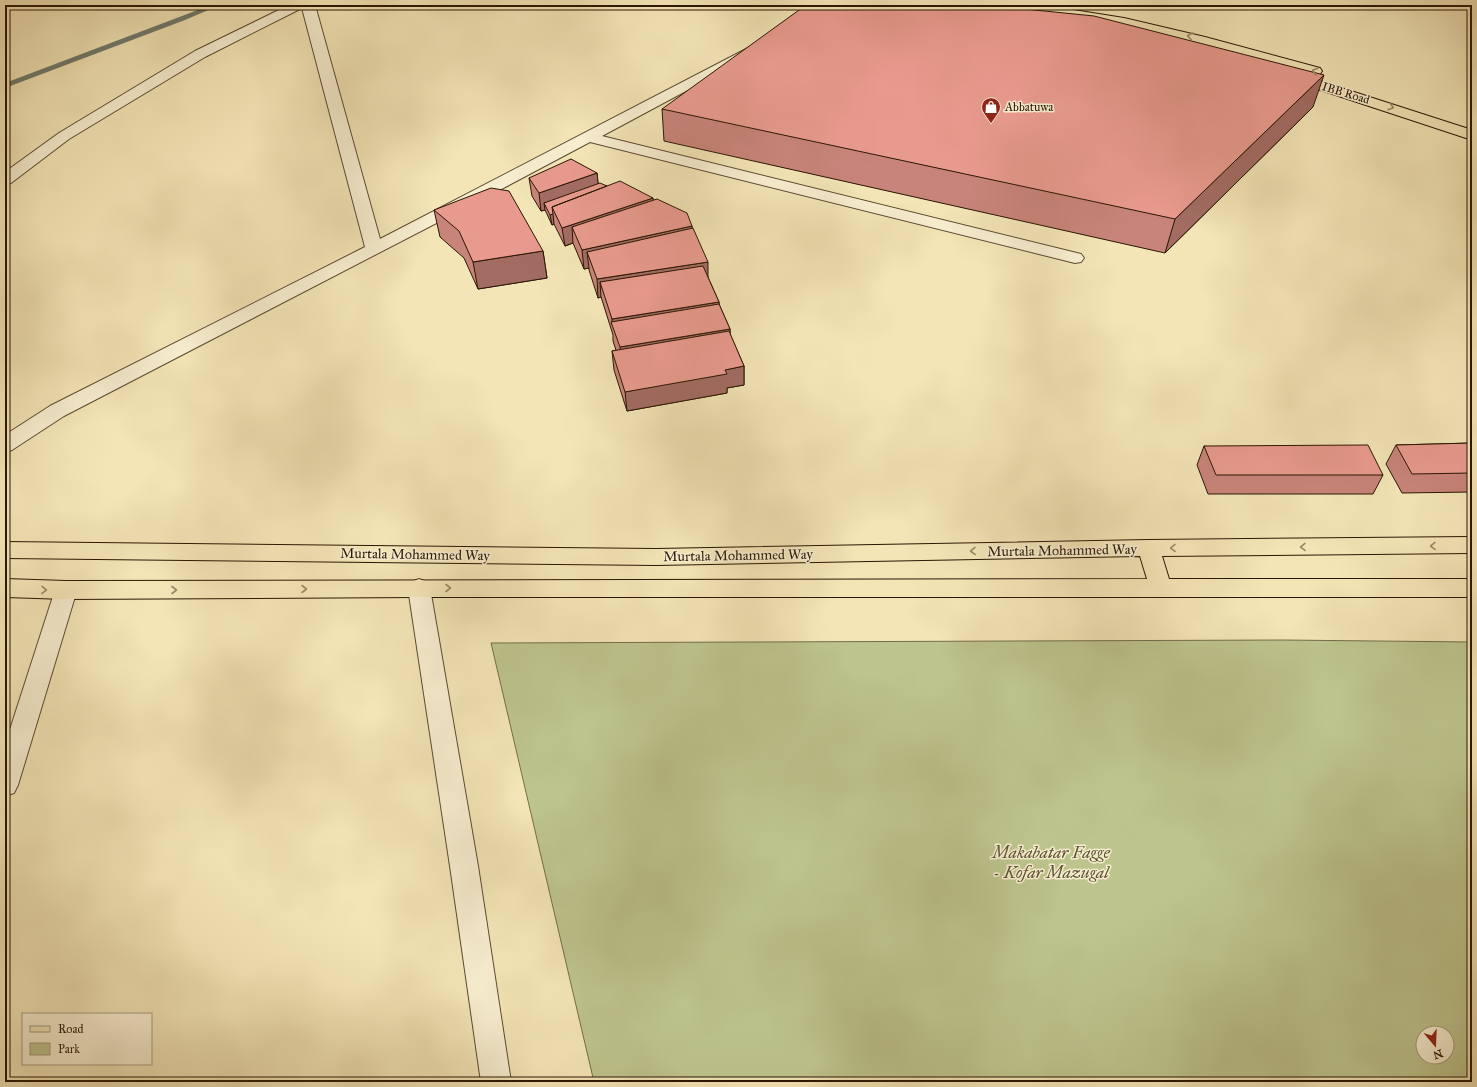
<svg xmlns="http://www.w3.org/2000/svg" width="1477" height="1087" font-family="'IM FELL Great Primer',serif">
<rect width="100%" height="100%" fill="#f3e5b6"/>
<filter id="stains"><feTurbulence type="fractalNoise" baseFrequency=".005" numOctaves="4"/><feColorMatrix values="0 0 0 0 .2 0 0 0 0 .09 0 0 0 0 .02 0 0 0 .5 -.17"/></filter>
<radialGradient id="worn" r=".72"><stop offset=".6" stop-color="#630" stop-opacity="0"/><stop offset="1" stop-color="#630" stop-opacity=".3"/></radialGradient>
<path fill="#bdc48d" stroke="#746d48" fill-rule="evenodd" d="M1283 640 1472 642V1082H594L491 643ZM1423 1033H1447V1057H1423Z"/>
<g fill="none" stroke-linecap="round" stroke-linejoin="round">
<path fill="#6f7b6d" fill-rule="evenodd" d="M211 5H220L185 20 5 88V83Z"/>
<g stroke="#5c4a30" stroke-width="2">
<path id="minor" d="M289 5H315L380 239 748 48 753 49 755 52 753 55 602 136 1081 254 1084 258 1081 262 1075 263 590 142 479 201 64 416 12 450 5 452V435L50 406 365 247 302 8 205 57 69 139 11 183 5 185V172L59 133 195 51Z
M419 579 427 582 430 588 478 866 511 1082H481L450 866 408 588 411 582Z
M66 581 74 584 77 590 18 785 14 793 5 796V745L55 590 58 584Z"/>
</g>
<g stroke="#2a1603" stroke-width="2">
<path id="major" d="M1000 5H1042L1124 18 1205 37 1320 68 1322 71 1320 74 1315 75 1162 35 1085 19 1007 9 1002 8Z
M1292 72 1472 130V140L1287 79 1285 76 1287 73Z
M1472 537V553L1162 556 1169 579H1472V597H419L66 599 5 597V579L66 581 1147 579 1140 556 656 565 5 558V542L656 549 1148 540Z"/>
</g>
<use href="#minor" fill="#f7eed0" fill-rule="evenodd"/>
<use href="#major" fill="#f3e5b6" fill-rule="evenodd"/>
</g>
<path fill="#c8847a" stroke="#2a1603" d="M1313 107 1165 253 664 141 662 109Z
M597 173 598 184 653 198V200L692 226V228L708 277 719 302V304L730 329V334L744 366V385L727 388V393L627 411 614 370 612 351 616 350 613 341V335L602 300 601 297 598 298 589 270V268L584 269 573 243 565 246 554 224 552 225 546 212 545 210 541 211 532 196 529 178Z
M434 210 543 251 547 278 478 289 464 258 440 237Z
M1472 443V492L1402 493 1386 464 1396 445Z
M1204 446 1383 475 1373 494H1208L1197 465Z"/>
<path fill="#a26c63" stroke="#2a1603" d="M1324 75 1313 107 1165 253 1175 219Z
M597 173 599 191 544 203 545 210 541 211 539 193Z
M653 198 654 217 572 227 573 243 565 246 562 228Z
M553 214 554 224 552 225 550 215Z
M692 226 693 244 587 252 589 268 584 269 582 250Z
M543 251 547 278 478 289 473 262Z
M708 262V281L600 282 601 297 598 298 597 279Z
M719 302V321L612 325V319Z
M730 329V348L621 366 620 347Z
M744 366V385L727 388V393L627 411 625 392 725 370Z"/>
<path fill="#e89a8e" stroke="#2a1603" d="M806 5H985L1094 16 1324 75 1175 219 662 109Z
M571 159 597 173 539 193 529 178Z
M620 181 653 198 562 228 552 207Z
M600 183 607 186 552 207 553 214 550 215 544 203Z
M491 188 509 191 543 251 473 262 459 231 434 210Z
M657 199 687 213 692 226 582 250 572 227Z
M693 228 708 262 597 279 587 252Z
M703 266 719 302 612 319 600 282Z
M719 304 730 329 620 347 611 322Z
M729 331 744 366 725 370 727 374 625 392 612 351Z
M1472 443V473L1412 474 1396 445Z
M1368 445 1383 475H1216L1204 446Z"/>
<defs><path id="oneway-chevron" d="M-2-3.5L2.5 0L-2 3.5" fill="none" stroke-width="1.6" stroke-linecap="round" stroke-linejoin="round"/></defs>
<g stroke="#998865">
<use href="#oneway-chevron" transform="translate(1190 36) rotate(-167)"/>
<use href="#oneway-chevron" transform="translate(1315 71) rotate(-163)"/>
<use href="#oneway-chevron" transform="translate(1391 107) rotate(19)"/>
<use href="#oneway-chevron" transform="translate(1433 546) rotate(179)"/>
<use href="#oneway-chevron" transform="translate(1303 547) rotate(179)"/>
<use href="#oneway-chevron" transform="translate(1173 548) rotate(179)"/>
<use href="#oneway-chevron" transform="translate(973 551) rotate(179)"/>
<use href="#oneway-chevron" transform="translate(448 588)"/>
<use href="#oneway-chevron" transform="translate(304 589)"/>
<use href="#oneway-chevron" transform="translate(44 590) rotate(2)"/>
<use href="#oneway-chevron" transform="translate(174 590)"/>
</g>
<defs>
<g id="shop-pin" transform="scale(1)"><path d="M0 17L-7.5 6A9.5 9.5 0 1 1 7.5 6Z" fill="#8f2418" stroke="#f7eed0"/><path d="M-5-2.5h2.3a2.7 3.5 0 0 1 5.4 0H5L5.5 6h-11ZM-1.5-2.5h3a1.5 2.3 0 0 0-3 0Z" fill="#fff"/></g>
</defs>
<g fill-rule="evenodd">
<use href="#shop-pin" x="991" y="107"/>
</g>
<g text-anchor="middle" stroke-width="3" stroke-linejoin="round" paint-order="stroke">
<g font-size="12" fill="#2a1603" stroke="#f7eed0">
<text transform="translate(1346 93) rotate(17)" y="4">IBB Road</text>
</g>
<g font-size="12" fill="#2a1603" stroke="#f7eed0" text-anchor="start">
<text x="1005" y="111">Abbatuwa</text>
</g>
<g font-size="14" fill="#2a1603" stroke="#f7eed0">
<text transform="translate(1062 550) rotate(-1)" y="5">Murtala Mohammed Way</text>
<text transform="translate(415 554) rotate(1)" y="5">Murtala Mohammed Way</text>
<text transform="translate(738 555) rotate(-1)" y="5">Murtala Mohammed Way</text>
</g>
<g font-size="17" font-style="italic" fill="#5d5333" stroke="#f7eed0">
<text x="1051" y="858">Makabatar Fagge<tspan x="1051" dy="20">- Kofar Mazugal</tspan></text>
</g>
</g>
<rect width="1477" height="1087" fill="none" stroke="#f3e5b6" stroke-width="20"/>
<rect x="6" y="6" width="1465" height="1075" fill="none" stroke="#2a1603" stroke-width="2"/>
<rect x="10" y="10" width="1457" height="1067" fill="none" stroke="#2a1603"/>
<rect x="22" y="1013" width="130" height="52" fill="#f7eed0" stroke="#a5987e"/>
<rect x="30" y="1026" width="20" height="6" fill="#f3e5b6" stroke="#a5987e"/>
<text x="58" y="1033" font-size="12" fill="#2a1603">Road</text>
<rect x="30" y="1043" width="20" height="12" fill="#bdc48d" stroke="#a5987e"/>
<text x="58" y="1053" font-size="12" fill="#2a1603">Park</text>
<g transform="translate(1435 1045) rotate(161)"><circle r="19" fill="#f7eed0" stroke="#a5987e"/>
<path d="M0-3L7 15L0 10L-7 15Z" fill="#8f2418"/>
<text y="-6" font-size="11" font-weight="bold" text-anchor="middle" fill="#2a1603">N</text>
</g>
<rect width="100%" height="100%" filter="url(#stains)"/>
<rect width="100%" height="100%" fill="url(#worn)"/>
</svg>
